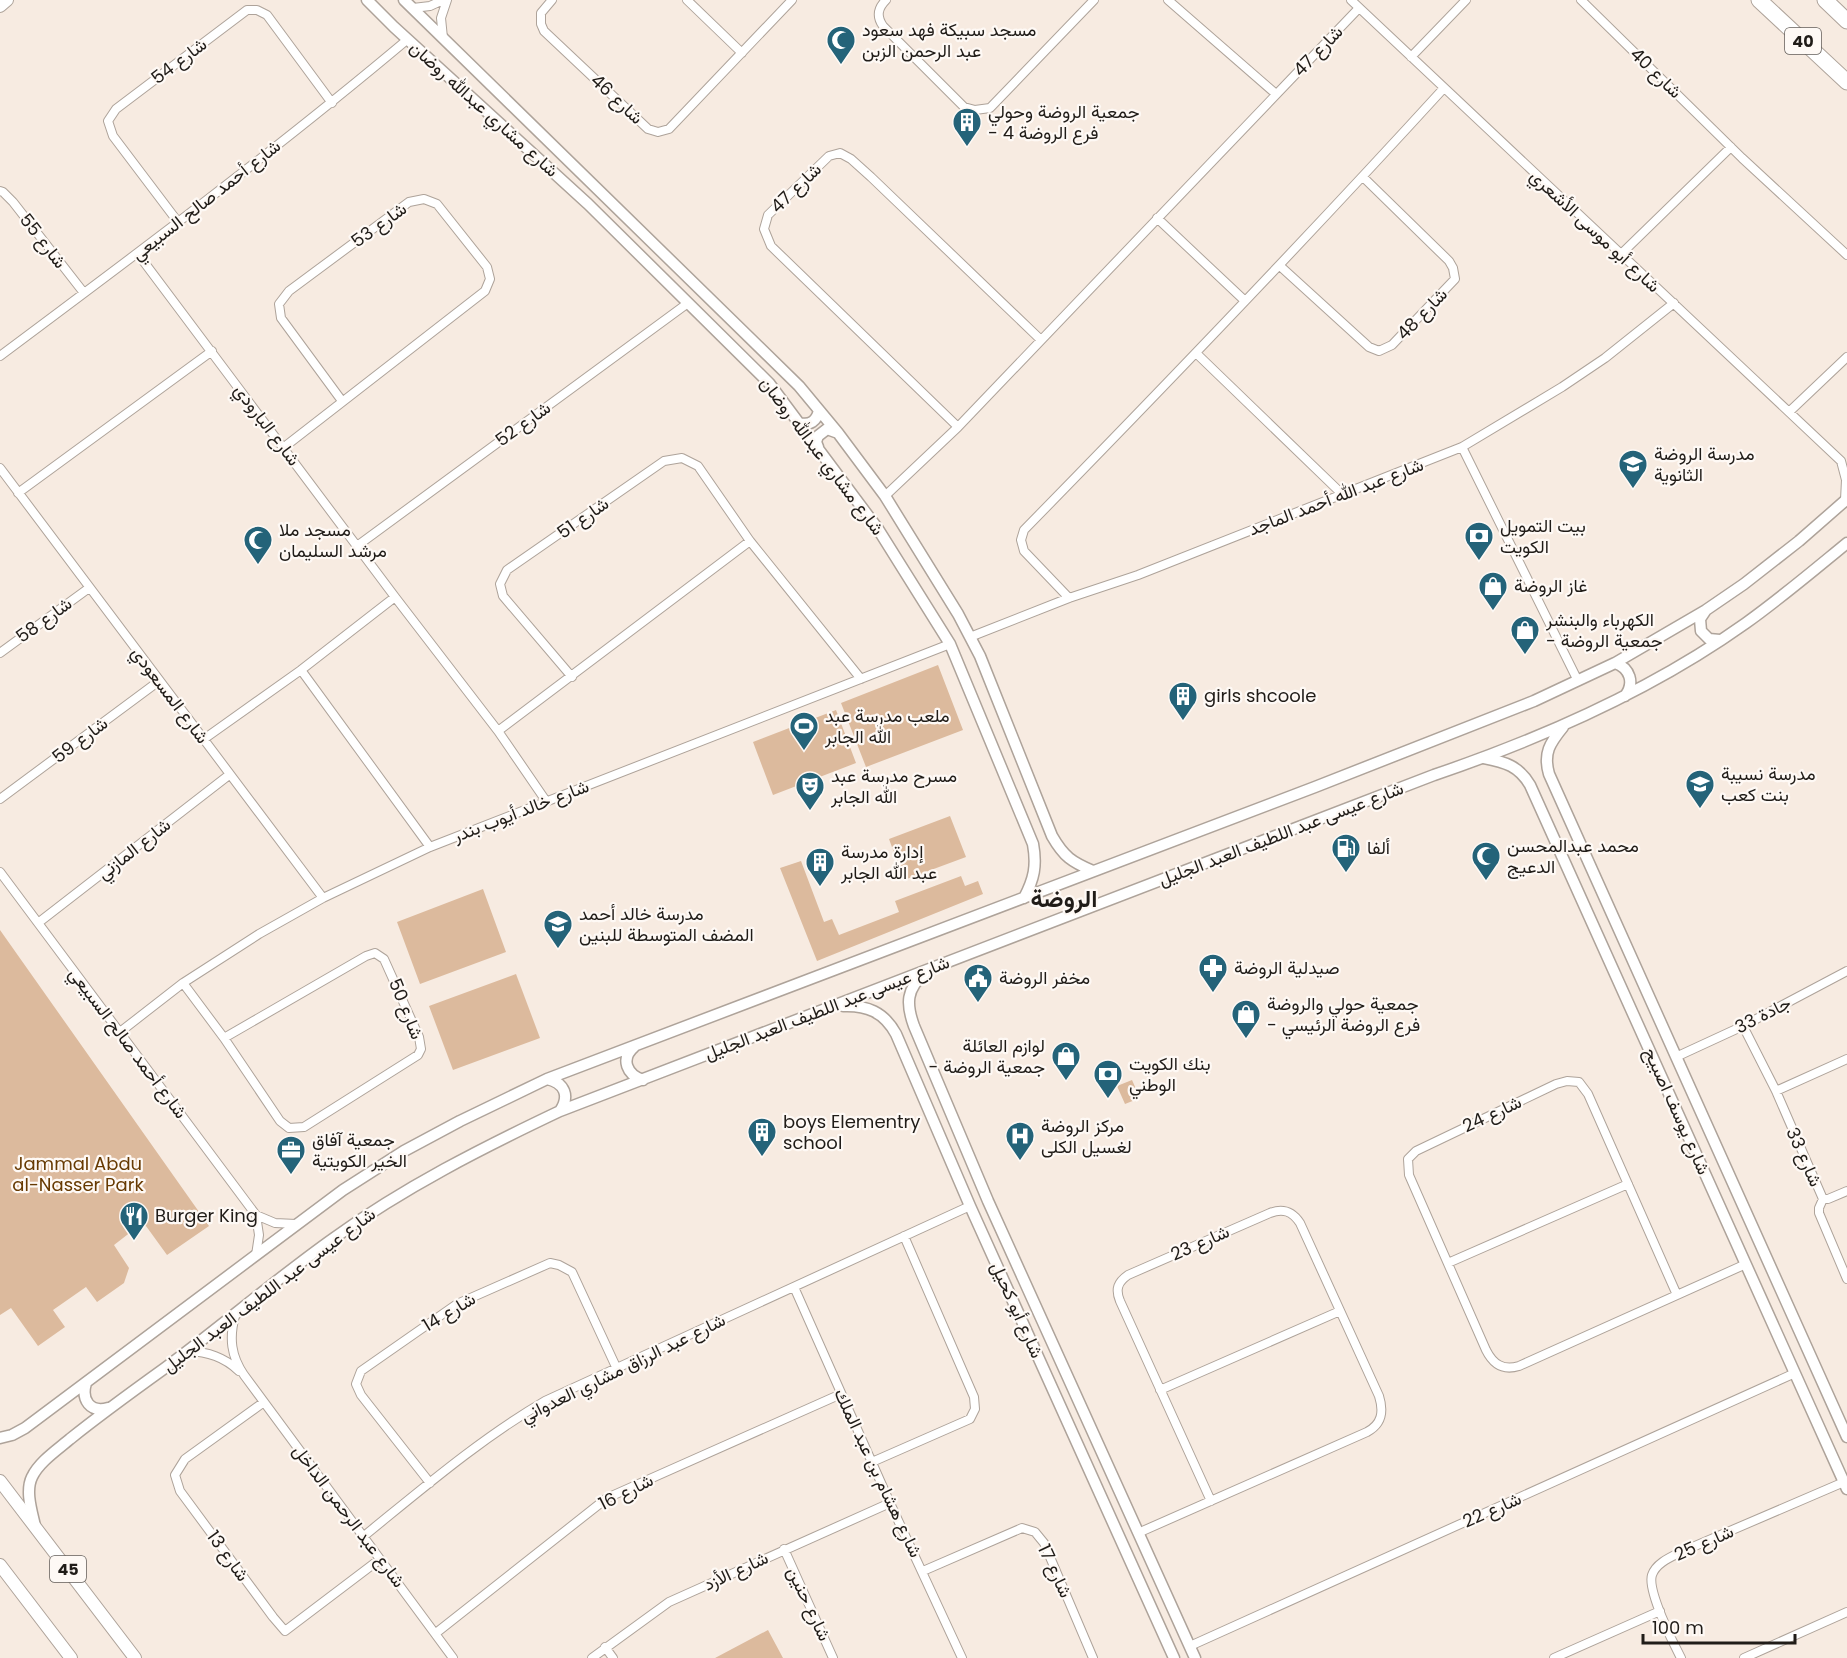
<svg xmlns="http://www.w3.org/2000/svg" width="1847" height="1658" font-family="Poppins,Vazirmatn,sans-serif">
<rect width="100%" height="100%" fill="#f7ebe1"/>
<path fill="#dcba9d" d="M938 665 963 730 866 767 841 703Z
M836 710 856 763 773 795 753 742Z
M950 816 966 857 904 880 889 839Z
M801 861 824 922 832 919 839 935 899 912 895 901 961 876 965 886 978 881 983 894 817 961 780 868Z
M483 889 506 952 420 984 397 922Z
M0 930 209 1226 167 1255 146 1226 136 1228 114 1245 129 1268 124 1283 97 1302 86 1287 53 1310 65 1327 38 1346 11 1308 0 1315Z
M516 974 540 1038 453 1070 429 1006Z
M1132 1080 1140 1098 1125 1104 1117 1086Z
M768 1630 783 1658H715Z"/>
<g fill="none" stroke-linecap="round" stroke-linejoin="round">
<g stroke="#aea39a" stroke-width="10">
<path id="street" d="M552 0 541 13V24L544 31 648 129 658 132 669 129 792 0
M687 0 742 53
M886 0C878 8 876 16 883 26L964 107 975 110 990 108 1094 0
M1168 0 1276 94
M1351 0 1841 461 1846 480 1845 500
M1581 0 1742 158 1847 255
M413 8 430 6 443 0
M443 38 441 18 447 0
M1411 57 1466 0
M0 191 3 192 13 202 84 293
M1157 218 1244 300
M178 222 113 136 108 121 116 109 247 10H257L267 15 332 103
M138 254 395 597 498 731 546 801
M1620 255 1731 147
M1280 266 1369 347 1379 351 1392 345 1455 279 1453 268 1449 261 1363 177
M1197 354 1341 493
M0 356C138 253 276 150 408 39
M1789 412 1847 357
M958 427 771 246 764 229 768 215 829 156 840 153 851 159 871 177 1041 340
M1462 447 1578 681
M283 448 485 291 490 279 487 267 437 204 424 199 409 202 289 291 279 304 281 318 342 401
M0 468 323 898
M18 493 212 351
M885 496 958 427 1359 8
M357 546 688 303
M1069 598 1024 551 1021 540 1024 530C1166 385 1307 238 1444 88
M970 637 1069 598 1138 575 1462 447 1562 387 1605 358 1674 303
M0 653 89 588
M301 670 430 847
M572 677 503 596 500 584 507 570 664 461 682 458 698 466 750 541 861 679
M498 731 750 541
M204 739 301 670 395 597
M0 799 159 681
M0 872 256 1215 259 1235 256 1255
M38 923 229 775
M183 983 224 1038 280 1121 289 1128 304 1127 418 1055 421 1049 419 1037 384 959 375 953 366 956 224 1038
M1743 1026 1776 1091 1823 1199
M120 1032 183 983 259 934 323 898 430 847 950 644
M1678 1056 1743 1026 1847 971
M1776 1091 1847 1059
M1823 1199 1819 1208V1213L1847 1279
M1823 1199H1828L1847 1191
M256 1215 275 1223 296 1224
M1448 1263 1628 1184
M794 1287 890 1503 962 1658
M1677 1295 1588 1094 1579 1082 1567 1081 1556 1084 1416 1151 1408 1159 1409 1175 1486 1350C1493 1364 1503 1371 1519 1366L1746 1264
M235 1316C229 1338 231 1356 244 1375L453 1658
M188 1351C208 1352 224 1357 239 1371
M1160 1390 1340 1311
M264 1402 185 1459 175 1475 180 1491 273 1617 285 1631 380 1559
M872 1462 970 1419 975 1409 974 1397 904 1236
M430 1483 361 1395 356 1384 361 1371 457 1304 550 1263 559 1265 572 1272 617 1369
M1138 1533 1367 1432C1382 1424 1384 1412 1379 1396L1300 1223C1292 1211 1283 1208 1270 1213L1128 1275C1118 1282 1115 1289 1120 1301L1211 1501
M364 1536C422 1489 480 1439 545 1401L970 1206
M784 1549 833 1658
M923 1571 1022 1528 1035 1532 1044 1543 1093 1658
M436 1633 607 1498 841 1394
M1190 1646 1795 1373
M605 1647 613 1658
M592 1658 669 1602 890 1503
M1554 1658 1660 1611
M1681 1658C1673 1643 1647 1590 1652 1575 1656 1563 1671 1557 1681 1552L1844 1482
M1744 1658 1847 1612"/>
</g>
<g stroke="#aea39a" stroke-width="13">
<path id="secondary" d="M367 0 394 27 588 204 769 383 878 529 950 644 1033 844C1037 866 1034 879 1024 898
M404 0 799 386 838 433 885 496 958 614 980 656 1052 836C1064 857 1072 862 1093 871
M799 423C810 426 817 421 819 410
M818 447 816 442 818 436 827 429 838 433
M1706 610 1700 619 1701 631 1709 639 1720 640
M1615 663C1630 668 1635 683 1625 696
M1563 727C1550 743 1543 753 1549 774L1847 1437
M1484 758C1505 762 1519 766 1530 785L1847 1489
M925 973C906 989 906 1004 914 1026L988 1201 1195 1658
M843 1006C867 1005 884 1012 896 1034L970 1206 1174 1658
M634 1047C620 1059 627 1075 643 1080
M547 1079C565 1083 570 1096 560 1111
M86 1383C81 1400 90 1413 108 1408
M0 1438 12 1435 25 1428 343 1190 404 1151 460 1121 547 1079 1315 787 1534 701 1615 663 1706 610 1744 584 1799 541 1847 499
M35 1526C32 1512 25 1491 32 1477 39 1462 57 1450 70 1439 101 1414 133 1391 165 1368 222 1326 276 1279 334 1238 405 1187 482 1148 560 1111L1434 775C1543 738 1652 690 1746 623 1781 598 1814 570 1847 543"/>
</g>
<g stroke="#aea39a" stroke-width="14">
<path id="primary" d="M0 6 7 0
M0 1481 135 1658
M0 1565 71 1658"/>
</g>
<g stroke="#aea39a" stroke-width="17">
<path id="highway" d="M1759 0 1847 82
M1825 0 1847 21"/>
</g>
<use href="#street" stroke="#fff" stroke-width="8"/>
<use href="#secondary" stroke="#fff" stroke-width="10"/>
<use href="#primary" stroke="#fff" stroke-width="12"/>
<use href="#highway" stroke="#fff" stroke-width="15"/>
</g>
<defs>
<g id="mosque-pin" transform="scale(1.5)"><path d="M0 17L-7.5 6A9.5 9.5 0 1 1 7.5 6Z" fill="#246379" stroke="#fef9f5"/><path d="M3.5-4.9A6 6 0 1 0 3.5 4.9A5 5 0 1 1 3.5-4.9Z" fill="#fff"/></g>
<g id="building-pin" transform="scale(1.5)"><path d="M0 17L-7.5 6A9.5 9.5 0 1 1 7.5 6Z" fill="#246379" stroke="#fef9f5"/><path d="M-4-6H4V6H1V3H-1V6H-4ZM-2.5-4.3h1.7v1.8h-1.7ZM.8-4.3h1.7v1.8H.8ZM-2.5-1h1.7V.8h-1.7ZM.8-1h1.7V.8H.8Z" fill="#fff"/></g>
<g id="school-pin" transform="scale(1.5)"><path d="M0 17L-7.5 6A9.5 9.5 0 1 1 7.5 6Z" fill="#246379" stroke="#fef9f5"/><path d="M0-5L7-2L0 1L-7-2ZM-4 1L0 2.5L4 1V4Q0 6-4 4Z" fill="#fff"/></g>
<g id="bank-pin" transform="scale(1.5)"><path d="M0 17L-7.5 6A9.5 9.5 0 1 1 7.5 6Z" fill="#246379" stroke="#fef9f5"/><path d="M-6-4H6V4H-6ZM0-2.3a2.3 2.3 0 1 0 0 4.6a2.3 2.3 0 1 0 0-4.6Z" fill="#fff"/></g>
<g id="shop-pin" transform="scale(1.5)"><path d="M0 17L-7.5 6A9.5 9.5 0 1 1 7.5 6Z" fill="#246379" stroke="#fef9f5"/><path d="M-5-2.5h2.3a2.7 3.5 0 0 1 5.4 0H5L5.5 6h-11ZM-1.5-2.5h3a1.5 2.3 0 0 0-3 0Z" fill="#fff"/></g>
<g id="stadium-pin" transform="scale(1.5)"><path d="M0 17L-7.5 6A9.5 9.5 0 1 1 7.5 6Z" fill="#246379" stroke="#fef9f5"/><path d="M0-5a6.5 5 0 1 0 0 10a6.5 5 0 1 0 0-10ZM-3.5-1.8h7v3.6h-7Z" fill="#fff"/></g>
<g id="theatre-pin" transform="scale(1.5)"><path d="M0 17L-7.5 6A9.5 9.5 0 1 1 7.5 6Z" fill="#246379" stroke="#fef9f5"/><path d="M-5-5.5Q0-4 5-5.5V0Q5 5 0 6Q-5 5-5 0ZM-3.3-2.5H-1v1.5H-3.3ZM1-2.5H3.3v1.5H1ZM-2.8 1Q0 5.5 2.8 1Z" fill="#fff"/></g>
<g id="fuel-pin" transform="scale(1.5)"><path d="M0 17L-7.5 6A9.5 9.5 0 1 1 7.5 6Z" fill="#246379" stroke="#fef9f5"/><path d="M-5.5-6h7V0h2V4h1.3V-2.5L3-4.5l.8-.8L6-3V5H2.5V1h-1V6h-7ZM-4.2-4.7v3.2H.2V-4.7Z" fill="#fff"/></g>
<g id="pharmacy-pin" transform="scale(1.5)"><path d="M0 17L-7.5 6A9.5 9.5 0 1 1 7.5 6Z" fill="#246379" stroke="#fef9f5"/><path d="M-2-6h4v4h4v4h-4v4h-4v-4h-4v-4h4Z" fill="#fff"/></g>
<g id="civic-pin" transform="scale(1.5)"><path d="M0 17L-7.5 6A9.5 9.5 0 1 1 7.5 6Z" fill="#246379" stroke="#fef9f5"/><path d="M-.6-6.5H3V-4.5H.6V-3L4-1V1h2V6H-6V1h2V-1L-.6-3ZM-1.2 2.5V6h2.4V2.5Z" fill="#fff"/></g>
<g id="hospital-pin" transform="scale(1.5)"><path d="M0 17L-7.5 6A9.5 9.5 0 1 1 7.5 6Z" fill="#246379" stroke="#fef9f5"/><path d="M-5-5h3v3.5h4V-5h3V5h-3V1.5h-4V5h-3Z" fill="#fff"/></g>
<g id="office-pin" transform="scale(1.5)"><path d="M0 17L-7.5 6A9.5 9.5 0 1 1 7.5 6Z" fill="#246379" stroke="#fef9f5"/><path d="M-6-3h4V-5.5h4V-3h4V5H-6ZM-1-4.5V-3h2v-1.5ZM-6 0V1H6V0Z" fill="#fff"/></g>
<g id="restaurant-pin" transform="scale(1.5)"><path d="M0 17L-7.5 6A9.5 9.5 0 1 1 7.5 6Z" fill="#246379" stroke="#fef9f5"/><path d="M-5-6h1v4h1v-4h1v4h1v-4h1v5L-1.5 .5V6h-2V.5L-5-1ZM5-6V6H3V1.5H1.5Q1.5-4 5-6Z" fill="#fff"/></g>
</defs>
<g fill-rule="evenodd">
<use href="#mosque-pin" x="841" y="40"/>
<use href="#building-pin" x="967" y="122"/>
<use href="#school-pin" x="1633" y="464"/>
<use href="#bank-pin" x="1479" y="536"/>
<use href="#mosque-pin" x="258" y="540"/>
<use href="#shop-pin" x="1493" y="586"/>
<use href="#shop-pin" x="1525" y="630"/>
<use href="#building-pin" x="1183" y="696"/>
<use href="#stadium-pin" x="804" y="726"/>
<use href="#school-pin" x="1700" y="784"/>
<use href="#theatre-pin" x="810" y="786"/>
<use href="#fuel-pin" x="1346" y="848"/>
<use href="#mosque-pin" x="1486" y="856"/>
<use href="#building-pin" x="820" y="862"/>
<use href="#school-pin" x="558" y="924"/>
<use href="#pharmacy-pin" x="1213" y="968"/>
<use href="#civic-pin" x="978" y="978"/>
<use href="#shop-pin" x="1246" y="1014"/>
<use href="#shop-pin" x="1066" y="1056"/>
<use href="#bank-pin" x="1108" y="1074"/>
<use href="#building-pin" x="762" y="1132"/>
<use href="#hospital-pin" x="1020" y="1136"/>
<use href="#office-pin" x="291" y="1150"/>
<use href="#restaurant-pin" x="134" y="1216"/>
</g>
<g text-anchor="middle" stroke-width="4.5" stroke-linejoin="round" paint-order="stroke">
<g fill="#fef9f5" stroke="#635e5a" stroke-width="1.5">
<rect x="1785" y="28" width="36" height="26" rx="4.5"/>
<rect x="50" y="1556" width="36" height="26" rx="4.5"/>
</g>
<g font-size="16" font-weight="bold" fill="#201c18">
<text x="1803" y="47">40</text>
<text x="68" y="1575">45</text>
</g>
<g font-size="18" fill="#201c18" stroke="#fef9f5" text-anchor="start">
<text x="862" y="36">مسجد سبيكة فهد سعود<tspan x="862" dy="21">عبد الرحمن الزبن</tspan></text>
<text x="988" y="118">جمعية الروضة وحولي<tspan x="988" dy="21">- فرع الروضة 4</tspan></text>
<text x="1654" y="460">مدرسة الروضة<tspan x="1654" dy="21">الثانوية</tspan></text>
<text x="1500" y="532">بيت التمويل<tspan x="1500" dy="21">الكويت</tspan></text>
<text x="279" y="536">مسجد ملا<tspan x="279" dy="21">مرشد السليمان</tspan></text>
<text x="1514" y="592">غاز الروضة</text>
<text x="1546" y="626">الكهرباء والبنشر<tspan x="1546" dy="21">- جمعية الروضة</tspan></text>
<text x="1204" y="702">girls shcoole</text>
<text x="825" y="722">ملعب مدرسة عبد<tspan x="825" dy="21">الله الجابر</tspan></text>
<text x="1721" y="780">مدرسة نسيبة<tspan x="1721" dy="21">بنت كعب</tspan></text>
<text x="831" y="782">مسرح مدرسة عبد<tspan x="831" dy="21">الله الجابر</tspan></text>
<text x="1507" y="852">محمد عبدالمحسن<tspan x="1507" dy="21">الدعيج</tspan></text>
<text x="1367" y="854">ألفا</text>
<text x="841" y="858">إدارة مدرسة<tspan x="841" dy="21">عبد الله الجابر</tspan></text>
<text x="579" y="920">مدرسة خالد أحمد<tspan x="579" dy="21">المضف المتوسطة للبنين</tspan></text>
<text x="1234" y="974">صيدلية الروضة</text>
<text x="999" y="984">مخفر الروضة</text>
<text x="1267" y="1010">جمعية حولي والروضة<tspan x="1267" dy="21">- فرع الروضة الرئيسي</tspan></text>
<text x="1045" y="1052" text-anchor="end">لوازم العائلة<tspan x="1045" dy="21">- جمعية الروضة</tspan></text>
<text x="1129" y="1070">بنك الكويت<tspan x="1129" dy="21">الوطني</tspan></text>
<text x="783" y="1128">boys Elementry<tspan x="783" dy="21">school</tspan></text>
<text x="1041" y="1132">مركز الروضة<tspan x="1041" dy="21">لغسيل الكلى</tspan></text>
<text x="312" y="1146">جمعية آفاق<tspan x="312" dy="21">الخير الكويتية</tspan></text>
<text x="155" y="1222">Burger King</text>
</g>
<g font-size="18" fill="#201c18" stroke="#fef9f5">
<text transform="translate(1318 51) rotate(-46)" y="6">شارع 47</text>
<text transform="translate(179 61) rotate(-37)" y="6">شارع 54</text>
<text transform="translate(1656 73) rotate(44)" y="6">شارع 40</text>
<text transform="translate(617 99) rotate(43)" y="6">شارع 46</text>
<text transform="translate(484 109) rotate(42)" y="6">شارع مشاري عبدالله روضان</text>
<text transform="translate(796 188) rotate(-44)" y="6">شارع 47</text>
<text transform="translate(206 200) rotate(-38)" y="6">شارع أحمد صالح السبيعي</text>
<text transform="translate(379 225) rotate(-36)" y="6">شارع 53</text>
<text transform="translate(1595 231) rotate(43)" y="6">شارع أبو موسى الأشعري</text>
<text transform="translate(43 241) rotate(52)" y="6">شارع 55</text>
<text transform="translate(1422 314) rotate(-46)" y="6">شارع 48</text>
<text transform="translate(523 424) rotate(-36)" y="6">شارع 52</text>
<text transform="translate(267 425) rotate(53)" y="6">شارع البارودي</text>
<text transform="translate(822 456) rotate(53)" y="6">شارع مشاري عبدالله روضان</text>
<text transform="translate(1336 497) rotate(-21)" y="6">شارع عبد الله أحمد الماجد</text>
<text transform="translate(583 518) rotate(-35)" y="6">شارع 51</text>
<text transform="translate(44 620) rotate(-36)" y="6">شارع 58</text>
<text transform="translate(170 695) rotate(53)" y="6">شارع المسعودي</text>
<text transform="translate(80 740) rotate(-37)" y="6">شارع 59</text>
<text transform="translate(521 811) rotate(-21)" y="6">شارع خالد أيوب بندر</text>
<text transform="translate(1281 834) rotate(-21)" y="6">شارع عيسى عبد اللطيف العبد الجليل</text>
<text transform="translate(134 849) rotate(-38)" y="6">شارع المازني</text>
<text transform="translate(827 1008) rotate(-21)" y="6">شارع عيسى عبد اللطيف العبد الجليل</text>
<text transform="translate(406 1009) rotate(68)" y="6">شارع 50</text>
<text transform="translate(1763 1015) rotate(-27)" y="6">جادة 33</text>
<text transform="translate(128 1043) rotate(53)" y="6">شارع أحمد صالح السبيعي</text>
<text transform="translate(1677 1111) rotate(66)" y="6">شارع يوسف اصبيح</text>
<text transform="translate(1492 1114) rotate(-25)" y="6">شارع 24</text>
<text transform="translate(1804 1157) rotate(66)" y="6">شارع 33</text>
<text transform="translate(1200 1243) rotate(-24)" y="6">شارع 23</text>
<text transform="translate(269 1290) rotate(-37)" y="6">شارع عيسى عبد اللطيف العبد الجليل</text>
<text transform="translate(1017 1310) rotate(66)" y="6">شارع أبو كحيل</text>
<text transform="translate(449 1312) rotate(-31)" y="6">شارع 14</text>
<text transform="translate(623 1368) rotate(-26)" y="6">شارع عبد الرزاق مشاري العدواني</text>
<text transform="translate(878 1473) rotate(65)" y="6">شارع هشام بن عبد الملك</text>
<text transform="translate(626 1492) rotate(-27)" y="6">شارع 16</text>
<text transform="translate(1492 1510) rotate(-24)" y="6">شارع 22</text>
<text transform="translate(349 1516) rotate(53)" y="6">شارع عبد الرحمن الداخل</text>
<text transform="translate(1704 1543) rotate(-24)" y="6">شارع 25</text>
<text transform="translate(228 1556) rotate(54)" y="6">شارع 13</text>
<text transform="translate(736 1571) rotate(-25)" y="6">شارع الأزد</text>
<text transform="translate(1055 1571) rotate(65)" y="6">شارع 17</text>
<text transform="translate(809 1604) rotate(65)" y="6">شارع حنين</text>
</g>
<g font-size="18" fill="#673a02" stroke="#fef9f5">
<text x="78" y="1170">Jammal Abdu<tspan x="78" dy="21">al-Nasser Park</tspan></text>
</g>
<g font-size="24" font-weight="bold" fill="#201c18" stroke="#fef9f5">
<text x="1064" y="907">الروضة</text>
</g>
</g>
<path d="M1643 1634v9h152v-9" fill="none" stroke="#201c18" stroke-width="3"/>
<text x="1652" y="1634" font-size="18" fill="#201c18" stroke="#fef9f5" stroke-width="4.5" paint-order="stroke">100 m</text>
</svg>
